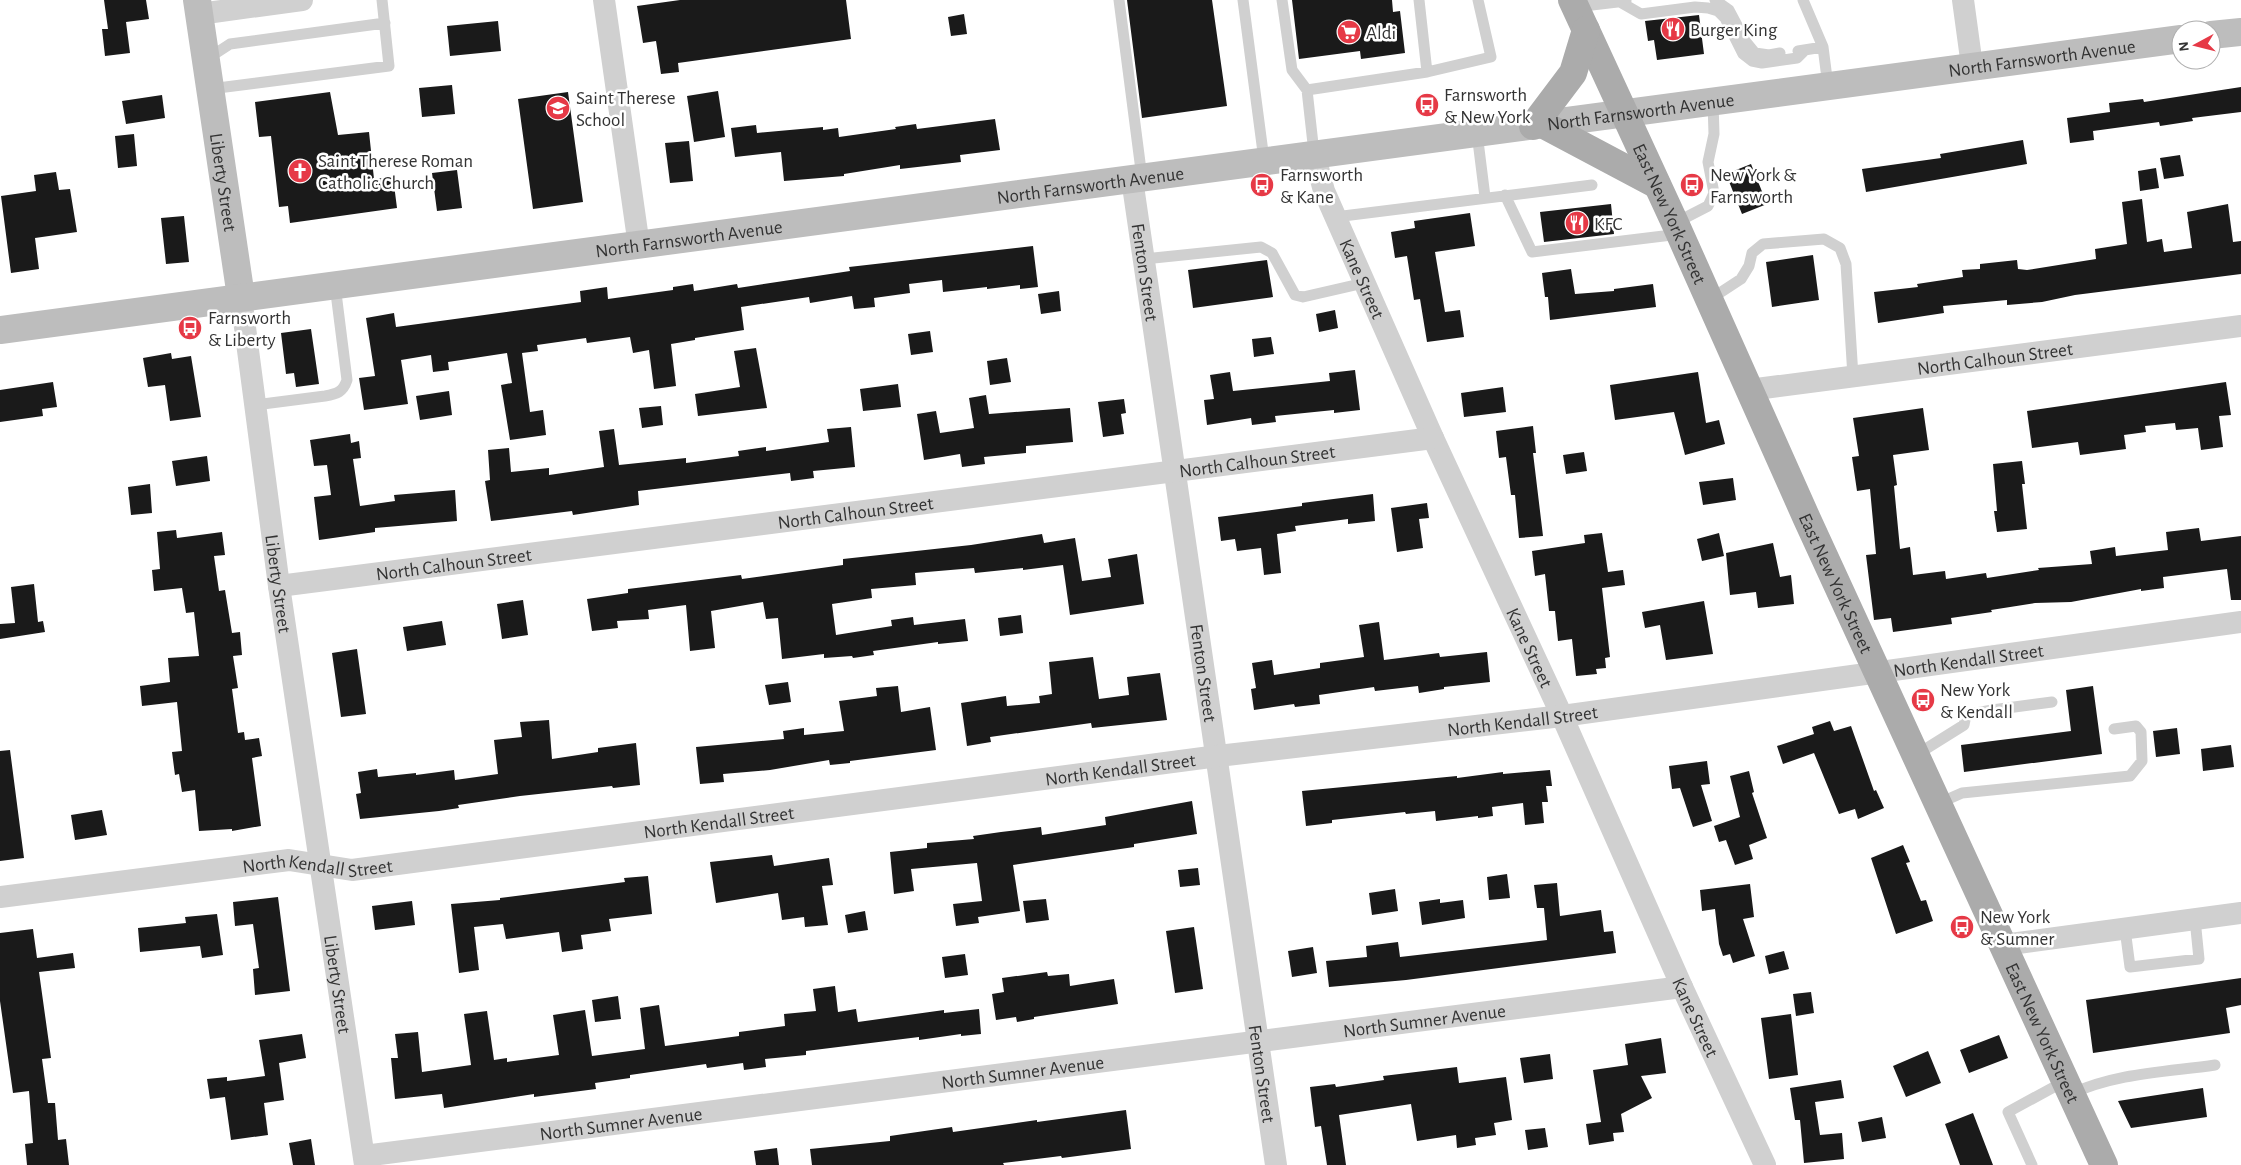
<svg xmlns="http://www.w3.org/2000/svg" width="2241" height="1165" font-family="'Alegreya Sans',sans-serif">
<rect width="100%" height="100%" fill="#fff"/>
<path fill="#1a1a1a" d="M104 0H146L149 19 126 22 130 53 105 56 102 29H108Z
M680 0H846L851 39 678 63 679 72 661 74 656 41 643 43 637 6Z
M1127 0H1212L1227 106 1142 118Z
M1292 0H1392L1393 12 1400 11 1405 53 1361 59 1360 51 1299 59Z
M964 14 967 34 951 36 948 17Z
M1699 15 1704 54 1657 60 1654 40 1648 41 1645 21Z
M498 21 501 51 450 56 447 26Z
M452 85 455 114 422 117 419 88Z
M2241 87V112L2192 118 2193 121 2160 126 2159 122 2093 131 2094 140 2070 143 2067 118 2110 112 2109 103 2143 99 2144 102Z
M718 91 725 137 694 142 687 96Z
M330 92 338 135 369 132 374 179 393 177 397 208 290 223 288 206 279 207 271 136 259 137 255 102Z
M568 92 583 202 533 209 518 99Z
M162 95 165 118 126 124 122 101Z
M995 119 1000 150 960 155 961 162 900 169V165L844 174V176L784 181 781 152 735 157 731 128 756 125 757 133 823 127V130L838 128 839 137 896 129 895 127 916 124 917 129Z
M134 134 137 166 118 168 115 136Z
M2023 140 2027 164 1866 192 1862 169 1941 158 1940 154Z
M689 141 693 181 670 183 665 143Z
M2180 155 2184 176 2164 179 2160 158Z
M1751 164 1767 204 1742 214 1726 174Z
M2156 168 2159 188 2140 191 2138 171Z
M457 170 462 208 437 211 432 173Z
M56 172 59 190 70 189 77 232 35 238 39 269 11 273 1 196 36 191 34 175Z
M2142 199 2147 242 2162 239 2164 252 2192 248 2187 212 2228 204 2233 242 2241 241V274L2075 295 2042 302 2007 305V300L1943 306 1944 313 1878 323 1874 292 1918 287 1917 284 1963 277 1962 270 1980 269V264L2017 260 2018 269 2027 270 2096 259 2095 249 2127 244 2122 202Z
M1611 204 1614 234 1544 242 1540 212Z
M1470 213 1475 246 1435 252 1445 312 1460 310 1464 337 1427 342 1420 299 1414 300 1407 256 1395 258 1391 232 1415 228 1414 221Z
M184 216 189 262 166 264 161 218Z
M1033 246 1038 287 1020 289V285L987 289V287L943 292 942 280 909 284 910 293 874 298 875 307 854 309 852 296 810 303 809 297 741 307 744 330 695 338V340L671 344 676 386 654 389 649 350 633 353 630 337 587 343 586 338 537 345 538 351 522 353 530 412 543 410 546 435 510 440 501 385 512 383 507 353 448 362 449 370 433 372 431 355 401 360 408 404 364 410 359 378 375 376 366 318 394 313 396 327 581 302 580 291 607 287 608 299 673 290V287L693 284 694 291 737 284 738 288 850 271 849 267Z
M1813 255 1819 300 1772 307 1766 262Z
M1267 260 1273 297 1193 308 1188 270Z
M1571 269 1575 294 1614 291V289L1653 284 1656 307 1550 320 1548 297H1545L1542 273Z
M1059 291 1061 311 1041 314 1038 294Z
M1335 310 1338 328 1319 332 1316 314Z
M311 329 319 384 296 387 294 373 286 374 281 333Z
M930 331 933 352 911 355 908 334Z
M1271 337 1274 354 1254 357 1252 339Z
M756 348 767 408 698 416 695 394 740 387 734 351Z
M171 353 172 359 191 356 201 417 170 421 165 385 148 387 143 358Z
M1007 358 1011 382 990 385 987 361Z
M1355 370 1360 410 1334 413V410L1275 416 1276 422 1252 425 1251 418 1207 425 1204 400 1214 399 1210 375 1230 372 1233 391 1330 381 1329 373Z
M1698 372 1706 423 1719 420 1725 444 1685 455 1674 412 1615 420 1610 385Z
M53 382 57 407 42 409 43 416 0 422V390Z
M2226 382 2231 415 2219 416 2223 447 2201 450 2198 428 2176 430 2175 423 2145 426 2146 432 2124 435 2126 449 2080 455 2078 442 2032 448 2027 411Z
M898 384 901 407 863 411 860 389Z
M1503 387 1506 412 1464 417 1461 393Z
M449 391 452 415 420 420 416 396Z
M986 395 989 414 1070 408 1073 442 1026 446V453L984 457 985 464 962 467 960 454 924 460 917 414 936 411 940 433 974 428 969 398Z
M1124 399 1126 413 1121 414 1124 434 1103 437 1098 402Z
M661 406 663 425 642 428 639 408Z
M1923 408 1929 450 1893 455 1897 485 1894 486 1900 549 1910 547 1913 575 1945 571 1946 579 1986 573 1987 578 2039 570 2038 568 2092 564 2090 551 2115 547 2116 556 2168 550 2166 532 2199 528 2201 541 2241 536V600H2231L2227 569 2163 577 2164 588 2141 591V589L2071 602 2035 603 1991 610 1992 612 1951 618 1952 624 1893 632 1891 618 1874 620 1866 555 1876 554 1870 489 1857 491 1852 457 1859 456 1853 418Z
M1533 426 1536 453H1533L1543 536 1519 538 1515 495H1511L1506 457 1499 458 1496 431Z
M851 427 855 467 813 471 814 478 791 481 790 473 638 491 639 505 573 515 572 511 491 521 485 481 490 480 488 450 509 448 511 472 549 468V475L604 467 599 431 614 429 619 465 686 458V463L739 456 738 451 766 447V451L829 442 827 429Z
M350 434 351 443 359 441 361 458 353 459 360 506 395 501 394 495 455 490 457 521 375 528V532L319 540 314 497 331 495 327 465 314 466 310 440Z
M1584 452 1587 471 1566 474 1563 455Z
M207 456 210 481 176 486 172 461Z
M2022 461 2025 484H2022L2027 529 1997 532 1994 511H1997L1993 464Z
M1733 478 1736 500 1703 505 1699 482Z
M150 484 152 513 131 515 128 487Z
M1373 494 1375 521 1348 524V519L1295 526 1296 531 1277 534 1281 573 1264 575 1261 548 1237 551 1235 539 1221 541 1218 517 1302 506V503Z
M1427 503 1429 518 1419 519 1423 548 1397 552 1391 508Z
M176 530 177 538 222 532 225 555 214 556 219 591 225 590 232 633 240 632 242 655 233 656 238 688 232 689 238 733 244 732 245 740 259 738 262 756 252 758 261 826 232 831V829L199 831 195 790 182 792 179 774 175 775 172 752 182 751 177 702 142 706 140 686 170 682 168 658 199 656 194 612 186 613 182 588 154 591 152 570 160 569 157 532Z
M1602 533 1608 572 1623 570 1625 585 1602 588 1610 657 1605 658 1606 668 1596 669 1597 674 1576 676 1572 639 1558 641 1555 611H1549L1545 574 1535 576 1532 551 1585 543 1584 535Z
M1719 533 1724 556 1702 561 1697 539Z
M1042 534 1044 543 1075 538 1082 581 1111 577 1108 559 1137 554 1144 604 1070 615 1063 565 1023 570V568L975 573 974 568 915 573 916 585 871 589 872 598 832 604 836 635 892 626 891 620 913 617 914 625 965 619 968 641 938 644V642L873 651 874 655 853 658 852 656 824 658V654L782 659 778 618 766 619 763 602 711 611 715 648 690 651 686 605 648 610 649 619 617 621 618 628 592 631 587 599 628 593V589L741 575 742 579 843 565V559L971 545Z
M1773 543 1780 577 1791 575 1794 604 1758 608 1756 592 1730 595 1726 553Z
M34 584 38 622 43 621 45 632 0 639V624L15 623 11 587Z
M523 600 528 635 502 639 497 604Z
M1704 601 1713 654 1666 660 1660 625 1645 628 1642 612Z
M1021 615 1023 633 1000 636 998 618Z
M442 621 446 645 407 651 403 627Z
M1379 622 1384 660 1439 653 1440 657 1487 652 1490 682 1444 687V689L1419 693 1418 686 1375 691 1374 687 1319 695 1320 704 1295 707 1294 704 1254 710 1251 689 1256 688 1252 663 1272 660 1274 675 1320 668V663L1364 657 1359 625Z
M357 649 366 714 341 717 332 653Z
M1093 657 1099 699 1129 695 1127 677 1160 673 1167 720 1092 728 1091 723 990 737 991 742 967 746 961 703 1006 696 1007 706 1040 703 1039 696 1052 694 1049 662Z
M788 682 791 702 769 705 765 685Z
M898 686 901 712 930 707 936 750 850 761V763L830 765 829 760 770 770 723 774 724 782 700 784 696 747 784 739 783 731 804 728V735L844 731 839 701 877 696 876 688Z
M2093 686 2102 754 1964 772 1961 745 2071 731 2066 690Z
M549 720 552 759 598 752V748L636 743 640 785 613 788 612 786 520 796 458 805 459 808 439 811 360 819 356 794 361 793 358 772 377 769 378 777 416 773V775L454 770 455 780 498 774 494 740 522 737 520 722Z
M1830 721 1834 731 1851 726 1874 791 1876 790 1884 808 1858 819 1855 809 1839 814 1814 753 1783 764 1777 746 1814 734 1812 727Z
M2177 728 2180 754 2156 757 2153 731Z
M2231 745 2234 767 2203 771 2201 749Z
M10 750 24 858 0 861V751Z
M1707 761 1710 784 1701 785 1712 821 1693 827 1680 788 1672 789 1669 766Z
M1550 770 1552 786H1546L1548 802H1542L1544 823 1525 825 1523 803 1492 807 1493 816 1478 818V816L1436 821 1435 811 1406 814 1405 812 1332 820V823L1306 826 1302 791 1457 776V778L1503 772V774Z
M1749 771 1754 792 1752 793 1767 838 1749 845 1753 859 1735 865 1726 840 1719 842 1714 826 1740 817 1730 776Z
M1192 801 1197 834 1134 844V847L1013 865 1020 911 978 917 979 923 956 926 953 904 982 901 977 863 911 869 914 891 894 894 890 852 927 848V843L974 839 973 836 1001 832 1041 827 1042 835 1106 825 1105 817Z
M102 810 107 835 75 840 71 815Z
M1903 845 1910 862 1906 863 1921 901 1926 900 1933 921 1896 934 1871 858Z
M772 855 774 866 829 858 833 885 822 886 828 925 805 927 804 917 782 920 778 893 716 903 710 862Z
M1198 868 1200 885 1180 887 1178 870Z
M1507 874 1510 898 1489 900 1487 877Z
M648 876 652 914 609 919 611 931 581 935 583 949 562 952 559 932 506 939 503 924 474 927 479 970 459 973 451 904 500 900V898L625 882 624 878Z
M1557 883 1560 916 1601 910 1604 932 1613 931 1616 953 1406 980 1329 987 1326 961 1367 957 1366 946 1398 942 1400 957 1547 940 1544 908H1537L1534 885Z
M1750 884 1754 917 1743 919 1755 956 1733 963 1730 954 1723 956 1719 944 1715 909 1702 911 1700 890Z
M1395 889 1398 911 1372 915 1369 893Z
M278 897 290 991 255 995 253 969 259 968 253 924 235 926 233 902Z
M1046 899 1049 920 1026 923 1023 901Z
M1440 899V903L1463 900 1465 918 1422 925 1419 902Z
M412 901 415 925 375 930 372 906Z
M865 911 868 930 848 933 845 915Z
M217 914 223 955 202 958 200 946 140 952 138 928 186 923 185 917Z
M1194 927 1203 989 1175 993 1166 931Z
M33 929 37 958 73 953 75 968 39 972 51 1058 42 1059 48 1103H55L58 1140 66 1139 69 1165H27L25 1144 33 1143 29 1091 13 1093 0 1001V933Z
M1313 947 1317 973 1292 977 1288 951Z
M1784 951 1789 969 1769 974 1765 956Z
M965 954 968 975 945 978 942 957Z
M1047 972 1048 976 1069 974 1070 986 1114 979 1118 1004 1034 1017V1019L1017 1022 1016 1017 996 1020 992 994 1004 992 1002 978Z
M2241 978V1005L2226 1008 2230 1033 2093 1053 2086 1000Z
M835 986 838 1012 856 1009 858 1022 944 1010V1013L979 1009 981 1034 961 1036V1034L919 1040V1037L806 1051V1055L765 1059 766 1067 744 1070 743 1063 707 1068 706 1064 630 1075V1078L595 1083 596 1089 534 1097V1094L444 1108 442 1094 395 1099 391 1058H398L395 1034 418 1032 422 1072 471 1065 464 1014 487 1011 494 1060 507 1058V1062L559 1055 553 1015 585 1010 592 1056 645 1049 640 1008 659 1005 665 1046 739 1036V1032L785 1026 784 1014 816 1011 813 989Z
M1811 992 1814 1013 1796 1016 1793 994Z
M618 996 621 1019 595 1022 592 1000Z
M1791 1014 1798 1075 1769 1079 1761 1018Z
M302 1034 306 1058 279 1063 284 1100 264 1103 268 1135 231 1140 225 1097 210 1099 207 1079 227 1077V1081L265 1076 259 1040Z
M1999 1035 2008 1058 1969 1073 1960 1050Z
M1661 1038 1666 1073 1641 1076 1652 1098 1621 1114 1624 1132 1613 1133 1614 1141 1589 1145 1586 1124 1601 1122 1593 1070 1628 1065 1625 1044Z
M1928 1051 1941 1083 1906 1097 1893 1066Z
M1550 1054 1553 1079 1524 1083 1520 1058Z
M1457 1067 1459 1083 1506 1077 1512 1120 1494 1123 1496 1135 1475 1138 1476 1145 1457 1148 1456 1135 1417 1141 1411 1104 1339 1115 1346 1165H1327L1321 1126 1315 1127 1310 1087 1335 1084 1336 1087 1384 1080 1383 1076Z
M1841 1080 1844 1098 1815 1102 1820 1135 1842 1133 1844 1159 1804 1163 1800 1120H1795L1790 1088Z
M2203 1088 2207 1117 2131 1128 2118 1101Z
M1126 1110 1131 1149 1062 1158 1061 1156 1003 1163 1004 1165H812L810 1149 890 1141V1136L952 1127 953 1132 1037 1120V1122Z
M1973 1113 1993 1165H1960L1945 1124Z
M1882 1117 1886 1138 1862 1142 1858 1122Z
M1545 1128 1548 1147 1528 1150 1525 1130Z
M311 1139 315 1165H293L289 1143Z
M777 1148 779 1165H756L754 1151Z"/>
<g fill="none" stroke-linecap="round" stroke-linejoin="round">
<path stroke="#d0d0d0" stroke-width="11" d="M1119 0 1142 178
M1243 0 1264 160
M1282 0 1292 70 1307 90
M1419 0 1427 72
M1715 0 1729 10 1746 42 1755 53 1769 55 1780 53
M1803 0 1823 47 1828 86
M1620 2 1641 14 1695 7 1708 8 1718 11 1725 18 1743 54 1752 61 1762 63 1797 58 1805 50
M1575 7 1626 1
M1798 51 1823 47
M207 59 230 44 385 23
M210 89 389 66 382 0
M1477 133 1485 197
M1314 153 1307 90 1427 72 1491 57 1478 0
M1505 195 1532 252 1680 234
M1335 217 1592 185
M1675 223 1708 206 1714 193 1708 162 1714 134 1713 102
M1144 259 1261 247 1272 253 1295 295 1303 297 1364 283
M1709 300 1741 279 1749 266 1752 253 1763 244 1824 239 1840 248 1846 264 1853 377
M255 405 325 396C337 394 343 392 347 380L335 285
M1916 755 1964 725 1966 715 1992 710 2052 702
M1937 804 1962 793 2130 776 2142 761 2141 732 2136 726 2114 729
M2125 929 2130 967 2199 959 2195 919
M2071 1094C2116 1073 2167 1072 2215 1065
M2032 1165 2008 1112 2065 1081"/>
<g stroke="#d0d0d0" stroke-width="22">
<path d="M604 0 639 246"/>
<path d="M1963 0 1972 66"/>
<path d="M199 14 302 0"/>
<path id="s1" d="M1314 153 1324 191 1433 438 1562 716 1682 987 1765 1165"/>
<path id="s2" d="M1132 179 1276 1165"/>
<path id="s3" d="M241 297 279 586 365 1165"/>
<path id="s4" d="M1749 390 2241 326"/>
<path id="s5" d="M279 586 1433 438"/>
<path id="s6" d="M0 897 289 860 352 870 1218 756 1562 716 2241 622"/>
<path d="M2003 945 2241 913"/>
<path id="s7" d="M364 1156 1682 987"/>
</g>
<g stroke="#bdbdbd" stroke-width="28">
<path id="s8" d="M197 0 241 297"/>
<path d="M2211 35 2241 32"/>
<path id="s9" d="M0 330 2181 39"/>
</g>
<g stroke="#ababab" stroke-width="28">
<path id="s10" d="M1572 0 1675 223 1807 519 2104 1165"/>
<path d="M1544 125 1657 185"/>
<path d="M1533 126 1573 73 1586 30"/>
</g>
</g>
<defs>
<g id="restaurant-disc" transform="scale(1.25)"><circle r="9.5" fill="#e63946" stroke="#fff"/><path d="M-5-6h1v4h1v-4h1v4h1v-4h1v5L-1.5 .5V6h-2V.5L-5-1ZM5-6V6H3V1.5H1.5Q1.5-4 5-6Z" fill="#fff"/></g>
<g id="supermarket-disc" transform="scale(1.25)"><circle r="9.5" fill="#e63946" stroke="#fff"/><path d="M-6-5.5h2.5l.6 2H6L4.5 2H-2.5L-4.4-4H-6ZM-1.5 3.2a1.3 1.3 0 1 0 .1 0ZM3 3.2a1.3 1.3 0 1 0 .1 0Z" fill="#fff"/></g>
<g id="bus-disc" transform="scale(1.25)"><circle r="9.5" fill="#e63946" stroke="#fff"/><path d="M-5-6H5V4H4V6H2V4H-2V6H-4V4H-5ZM-3.5-4V0h7V-4ZM-3.5 1.2v1.5H-2V1.2ZM2 1.2v1.5H3.5V1.2Z" fill="#fff"/></g>
<g id="school-disc" transform="scale(1.25)"><circle r="9.5" fill="#e63946" stroke="#fff"/><path d="M0-5L7-2L0 1L-7-2ZM-4 1L0 2.5L4 1V4Q0 6-4 4Z" fill="#fff"/></g>
<g id="church-disc" transform="scale(1.25)"><circle r="9.5" fill="#e63946" stroke="#fff"/><path d="M-1.2-6h2.4v3.5h3.3v2.4h-3.3V6h-2.4V-.1h-3.3v-2.4h3.3Z" fill="#fff"/></g>
</defs>
<g fill-rule="evenodd">
<use href="#restaurant-disc" x="1673" y="29"/>
<use href="#supermarket-disc" x="1349" y="32"/>
<use href="#bus-disc" x="1427" y="105"/>
<use href="#school-disc" x="558" y="108"/>
<use href="#church-disc" x="300" y="171"/>
<use href="#bus-disc" x="1262" y="185"/>
<use href="#bus-disc" x="1692" y="185"/>
<use href="#restaurant-disc" x="1577" y="223"/>
<use href="#bus-disc" x="190" y="328"/>
<use href="#bus-disc" x="1923" y="700"/>
<use href="#bus-disc" x="1962" y="927"/>
</g>
<g text-anchor="middle" stroke-width="5" stroke-linejoin="round" paint-order="stroke">
<g font-size="19" fill="#333" stroke="#fff" text-anchor="start">
<text x="1690" y="36">Burger King</text>
<text x="1366" y="39">Aldi</text>
<text x="1444" y="101">Farnsworth<tspan x="1444" dy="22">&amp; New York</tspan></text>
<text x="576" y="104">Saint Therese<tspan x="576" dy="22">School</tspan></text>
<text x="318" y="167">Saint Therese Roman<tspan x="318" dy="22">Catholic Church</tspan></text>
<text x="1280" y="181">Farnsworth<tspan x="1280" dy="22">&amp; Kane</tspan></text>
<text x="1710" y="181">New York &amp;<tspan x="1710" dy="22">Farnsworth</tspan></text>
<text x="1594" y="230">KFC</text>
<text x="208" y="324">Farnsworth<tspan x="208" dy="22">&amp; Liberty</tspan></text>
<text x="1940" y="696">New York<tspan x="1940" dy="22">&amp; Kendall</tspan></text>
<text x="1980" y="923">New York<tspan x="1980" dy="22">&amp; Sumner</tspan></text>
</g>
<g font-size="19" fill="#333" stroke="#fff">
<text dy="7" stroke="none"><textPath href="#s9" startOffset="2060">North Farnsworth Avenue</textPath></text>
<text dy="7" stroke="none"><textPath href="#s9" startOffset="1655">North Farnsworth Avenue</textPath></text>
<text dy="7" stroke="none"><textPath href="#s8" startOffset="184">Liberty Street</textPath></text>
<text dy="7" stroke="none"><textPath href="#s9" startOffset="1100">North Farnsworth Avenue</textPath></text>
<text dy="7" stroke="none"><textPath href="#s10" startOffset="235">East New York Street</textPath></text>
<text dy="7" stroke="none"><textPath href="#s9" startOffset="695">North Farnsworth Avenue</textPath></text>
<text dy="7" stroke="none"><textPath href="#s2" startOffset="94">Fenton Street</textPath></text>
<text dy="7" stroke="none"><textPath href="#s1" startOffset="135">Kane Street</textPath></text>
<text dy="7" stroke="none"><textPath href="#s4" startOffset="248">North Calhoun Street</textPath></text>
<text dy="7" stroke="none"><textPath href="#s5" startOffset="986">North Calhoun Street</textPath></text>
<text dy="7" stroke="none"><textPath href="#s5" startOffset="581">North Calhoun Street</textPath></text>
<text dy="7" stroke="none"><textPath href="#s5" startOffset="176">North Calhoun Street</textPath></text>
<text dy="7" stroke="none"><textPath href="#s3" startOffset="289">Liberty Street</textPath></text>
<text dy="7" stroke="none"><textPath href="#s10" startOffset="640">East New York Street</textPath></text>
<text dy="7" stroke="none"><textPath href="#s1" startOffset="540">Kane Street</textPath></text>
<text dy="7" stroke="none"><textPath href="#s6" startOffset="1985">North Kendall Street</textPath></text>
<text dy="7" stroke="none"><textPath href="#s2" startOffset="499">Fenton Street</textPath></text>
<text dy="7" stroke="none"><textPath href="#s6" startOffset="1535">North Kendall Street</textPath></text>
<text dy="7" stroke="none"><textPath href="#s6" startOffset="1130">North Kendall Street</textPath></text>
<text dy="7" stroke="none"><textPath href="#s6" startOffset="725">North Kendall Street</textPath></text>
<text dy="7" stroke="none"><textPath href="#s6" startOffset="320">North Kendall Street</textPath></text>
<text dy="7" stroke="none"><textPath href="#s3" startOffset="694">Liberty Street</textPath></text>
<text dy="7" stroke="none"><textPath href="#s1" startOffset="945">Kane Street</textPath></text>
<text dy="7" stroke="none"><textPath href="#s7" startOffset="1069">North Sumner Avenue</textPath></text>
<text dy="7" stroke="none"><textPath href="#s10" startOffset="1135">East New York Street</textPath></text>
<text dy="7" stroke="none"><textPath href="#s7" startOffset="664">North Sumner Avenue</textPath></text>
<text dy="7" stroke="none"><textPath href="#s2" startOffset="904">Fenton Street</textPath></text>
<text dy="7" stroke="none"><textPath href="#s7" startOffset="259">North Sumner Avenue</textPath></text>
</g>
</g>
<g transform="translate(2196 45) rotate(263)"><circle r="24" fill="#ffffff" stroke="#adadad"/>
<path d="M0-4L9 19L0 12L-9 19Z" fill="#e63946"/>
<text y="-8" font-size="14" font-weight="bold" text-anchor="middle" fill="#333333">N</text>
</g>
</svg>
